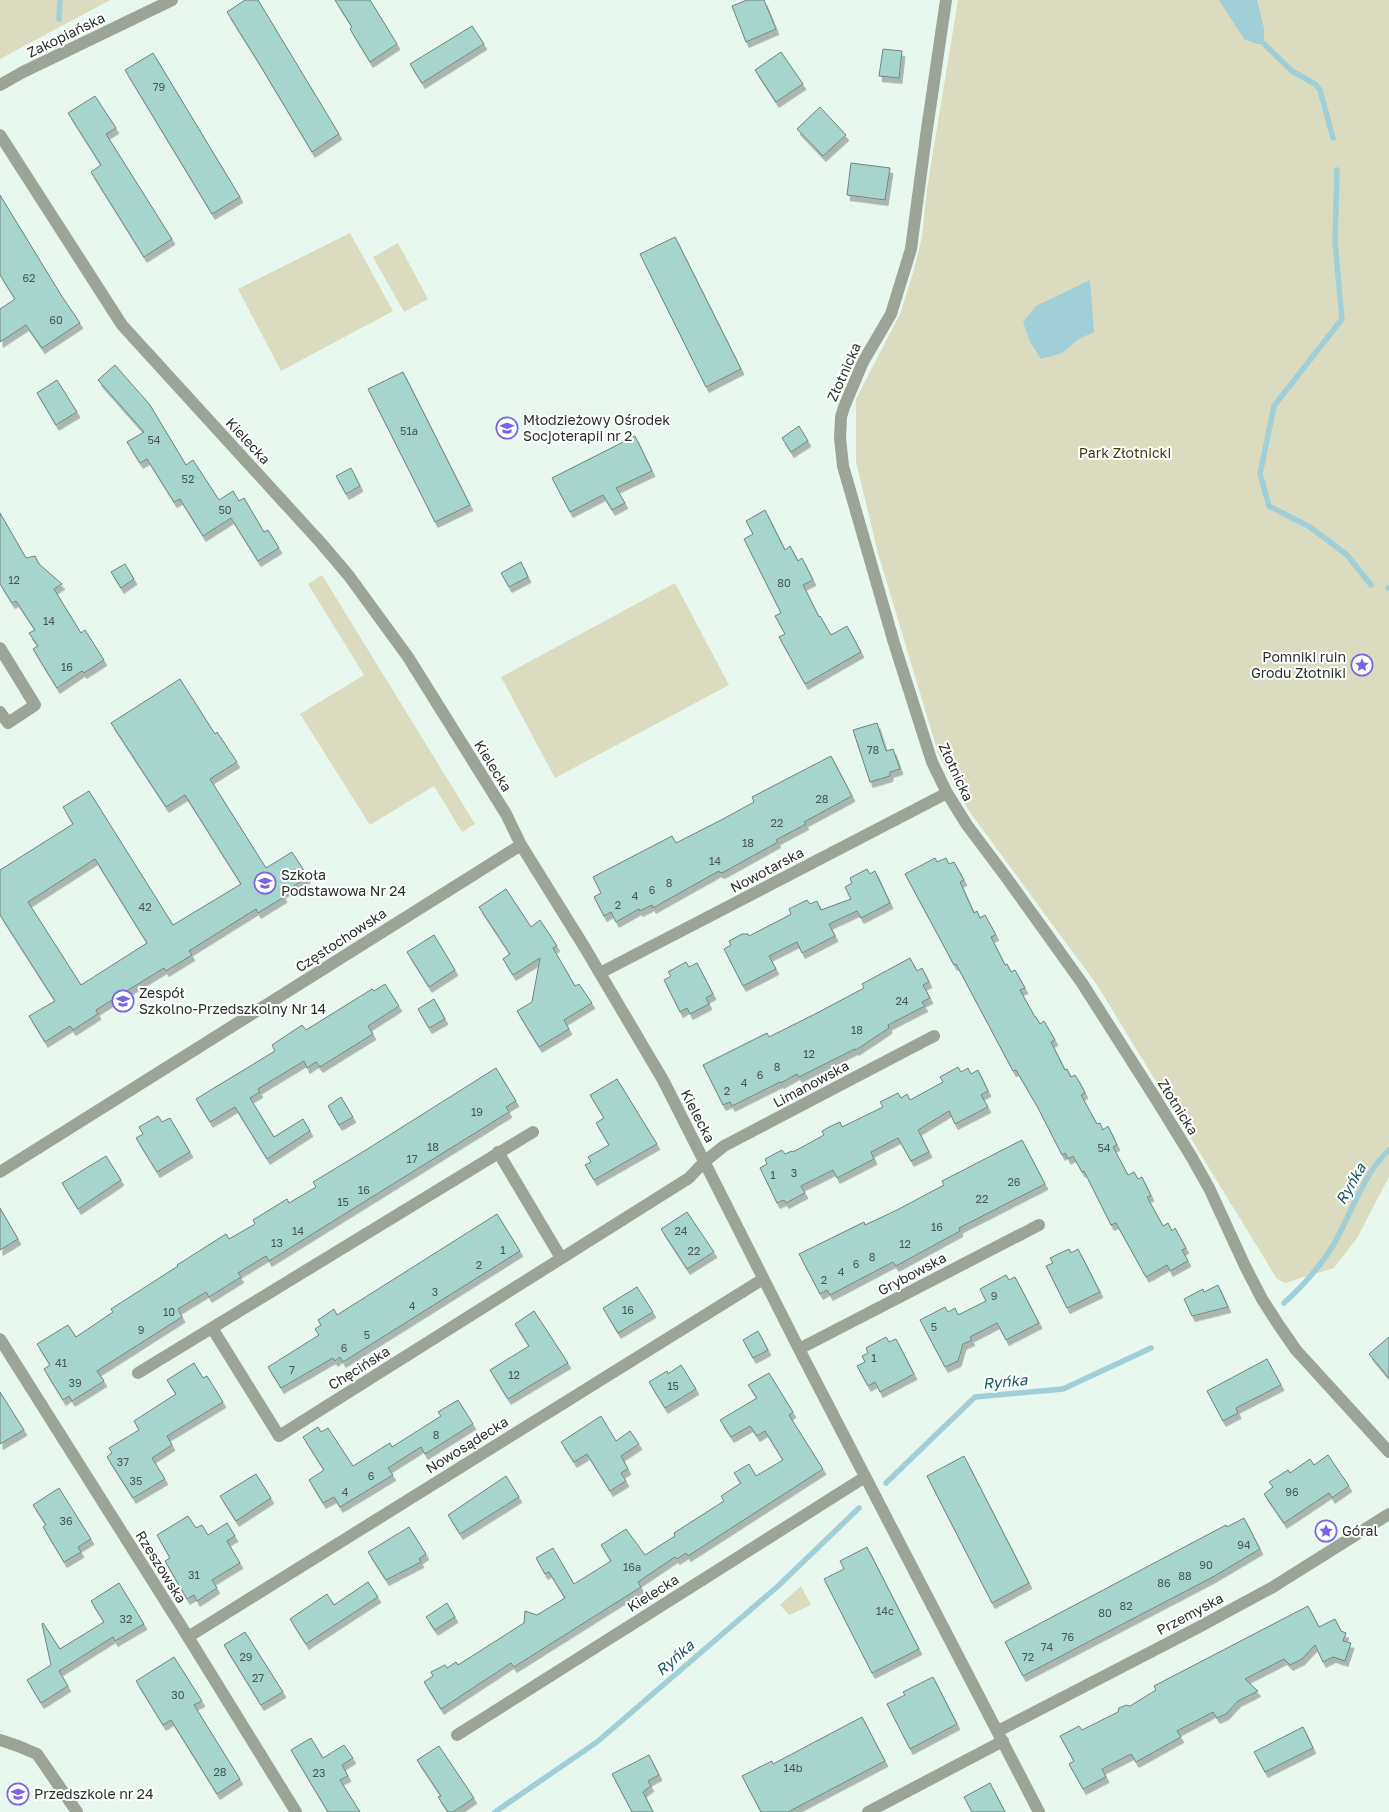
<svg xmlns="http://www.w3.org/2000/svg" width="1389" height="1812" font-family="'Golos Text',sans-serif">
<defs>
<filter id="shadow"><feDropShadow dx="3" dy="5.5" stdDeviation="0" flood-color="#0004"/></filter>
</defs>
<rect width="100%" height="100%" fill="#e8f8ee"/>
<path fill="#dbdbbf" d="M0 0H110L0 59Z
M958 0H1389V1177L1357 1238 1334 1268 1285 1283 1277 1279 1097 985 969 811 938 753 878 553 856 462V399L900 314 913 273 922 237 927 189Z
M350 233 393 311 281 371 238 289Z
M398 243 428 299 404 312 373 257Z
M322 575 475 824 462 832 434 786 370 825 300 714 364 675 308 584Z
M675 583 729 685 555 778 501 677Z
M801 1586 811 1605 789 1615 780 1605Z"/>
<path fill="#a0cfd8" d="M1219 0H1257L1264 28V44H1257L1244 39Z
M1090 280 1094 332 1079 339 1062 353 1041 359 1030 342 1023 322 1036 306Z"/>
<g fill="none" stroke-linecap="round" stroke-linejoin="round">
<path stroke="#a0cfd8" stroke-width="5.5" d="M59 19 60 0
M1264 44 1292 71 1315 84 1320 90 1333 138
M1337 170 1335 242 1342 319 1274 406 1260 474 1269 506 1310 527 1347 555 1371 585
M1388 588H1389
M1284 1303C1304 1285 1320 1267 1334 1244 1352 1212 1362 1176 1389 1150
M886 1483 975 1397 1063 1389 1151 1348
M495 1812 597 1742 777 1587 859 1508"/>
</g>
<path fill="#a5d5cd" stroke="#718380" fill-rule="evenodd" filter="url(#shadow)" d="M245 0H258L339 134 312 152 260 65 227 12Z
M335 0H370L397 44 370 62 350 29 352 27Z
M747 0H764L776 29 746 42 732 6Z
M472 26 484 44 422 83 410 64Z
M883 49 902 51 899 78 879 76Z
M781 52 803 84 776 102 755 70Z
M153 53 240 197 212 214 125 70Z
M95 96 116 128 106 134 172 239 144 257 91 172 101 165 68 113Z
M820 107 846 135 823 156 797 129Z
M851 163 890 168 885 200 847 195Z
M0 195 61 295 80 323 42 348 26 325 0 342V309L15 299 0 275Z
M675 237 741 369 706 387 640 254Z
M115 365 150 405 186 465 193 460 219 500 233 491 239 501 244 498 264 532 268 530 279 548 258 561 231 518 203 536 180 499 174 502 147 459 140 463 127 442 144 432 98 380Z
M403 372 470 505 435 522 368 389Z
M57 380 77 412 56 425 37 393Z
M799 426 808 441 791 452 782 438Z
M635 436 652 471 616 488 625 503 612 510 603 495 570 512 552 478Z
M351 468 360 486 346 494 336 476Z
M765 510 785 550 790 546 798 561 802 558 813 580 803 585 819 617 820 616 831 635 847 626 861 652 805 684 779 637 785 634 775 616 781 613 744 539 753 534 746 521Z
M0 513 26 558 35 556 39 564 62 584 54 589 81 633 85 630 104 660 84 673 82 671 57 688 33 649 38 646 29 633 35 630 16 601 12 603 0 584Z
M521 562 528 577 509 587 501 573Z
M125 564 134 579 121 588 111 572Z
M180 679 215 734 217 732 237 762 210 779 266 868 292 852 308 877 282 893 284 897 258 913 256 909 189 951 192 955 166 971 164 968 96 1010 98 1014 73 1030 70 1026 45 1042 29 1016 55 1001 0 915V870L73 824 63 807 89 791 173 925 241 884 185 795 166 807 111 723ZM95 859 147 943 81 985 28 902Z
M877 723 886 751 893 749 900 769 890 772V776L870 782 853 730Z
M831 756 852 796 804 822 806 824 776 840 778 842 724 872 720 873 719 871 653 908 652 905 640 911 639 909 616 922 611 912 604 916 594 897 601 893 593 877 672 836 676 843 723 819 754 802 752 797Z
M935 858 937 862 946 858 949 864 954 862 964 880 960 882 974 913 977 911 980 918 985 915 996 935 991 937 1005 965 1007 964 1011 972 1015 970 1025 988 1020 990 1035 1017H1036L1040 1024 1044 1021 1055 1040 1051 1042 1065 1070 1067 1069 1071 1077 1075 1075 1080 1083 1085 1093 1081 1095 1097 1124 1100 1123 1103 1130 1108 1126 1117 1145 1113 1147 1128 1175 1134 1172 1138 1179 1142 1177 1151 1196 1147 1197 1163 1226 1168 1223 1172 1231 1175 1228 1186 1248 1182 1250 1188 1261 1170 1271 1167 1265 1146 1277 1116 1223 1111 1225 1084 1171 1082 1172 1073 1156 1068 1159 1065 1153 1062 1155 1037 1106 1016 1070 1013 1071 956 964 954 965 905 874Z
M867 869 870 874 875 871 890 903 861 918 857 911 829 924 835 936 802 953 797 942 769 956 776 969 743 986 724 949 731 945 729 941 742 934H748L749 936 784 918 791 914 789 909 807 900 810 904 817 901 821 910 851 899 845 887 852 883 850 878Z
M506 889 531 927 540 920 557 946 553 948 575 986 579 984 592 1003 564 1020 569 1029 539 1047 517 1011 532 1002 540 958 513 975 503 959 510 954 479 907Z
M434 935 455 970 429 987 407 952Z
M910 958 917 971 922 968 929 982 923 985 930 998 922 1002 925 1006 888 1025 889 1028 856 1050 855 1049 799 1077 797 1074 781 1083 780 1082 732 1106 730 1102 723 1105 703 1065 767 1033 769 1037 817 1013 864 988 862 984Z
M686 962 689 967 697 963 713 994 706 998 709 1004 690 1014 687 1008 680 1012 664 980 671 976 668 972Z
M385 984 399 1006 368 1026 373 1034 320 1067 316 1062 307 1068 304 1061 258 1089 260 1092 250 1098 274 1137 303 1119 310 1131 267 1159 235 1107 210 1122 196 1099 275 1051 272 1045 302 1025 306 1030 372 989 374 991Z
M434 999 445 1019 429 1028 418 1009Z
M958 1067 961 1072 968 1068 971 1074 978 1070 988 1091 981 1095 988 1107 955 1124 949 1111 918 1130 929 1152 911 1161 898 1138 871 1152 874 1159 837 1178 833 1170 801 1186 805 1193 786 1203 784 1200 777 1203 760 1168 767 1164 765 1159 782 1150 785 1154 792 1151 793 1152 824 1135 822 1131 831 1126 840 1122 842 1127 883 1107 880 1102 898 1093 901 1098 907 1094 910 1100 943 1082 940 1077Z
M496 1068 516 1101 506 1107 509 1112 269 1261 266 1256 238 1273 241 1277 209 1297 206 1292 178 1309 182 1317 97 1371 104 1381 72 1401 69 1396 63 1400 44 1369 50 1365 37 1344 68 1325 76 1337 113 1312 111 1309 178 1266 177 1265 226 1234 229 1239 255 1224 253 1220 287 1199 289 1203 316 1187 313 1182 361 1153Z
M617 1079 657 1144 594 1180 585 1165 591 1162 588 1157 609 1145 596 1123 604 1118 590 1095Z
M341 1097 353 1117 339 1125 328 1106Z
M158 1116 162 1122 170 1118 190 1152 157 1172 136 1138 143 1134 139 1127Z
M1022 1140 1045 1184 959 1228 960 1231 896 1266 893 1262 830 1295 827 1290 820 1294 799 1254 864 1222 865 1225 897 1210 944 1185 942 1181Z
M106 1156 121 1180 78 1209 62 1183Z
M0 1208 18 1239 0 1250Z
M687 1212 714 1252 687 1269 661 1229Z
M497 1214 520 1251 343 1362 340 1357 335 1361 333 1358 281 1388 268 1367 319 1335 315 1329 321 1325 318 1320 334 1309 337 1315Z
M1069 1249 1071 1253 1078 1249 1100 1292 1067 1308 1046 1266 1053 1263 1050 1258Z
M1006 1275 1009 1280 1015 1277 1039 1323 1006 1340 997 1323 970 1337 972 1340 963 1344 958 1361 945 1367 920 1320 945 1307 948 1312 955 1308 958 1315 986 1301 980 1289Z
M1218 1285 1228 1307 1192 1316 1184 1299 1203 1289 1204 1292Z
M637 1287 653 1312 618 1333 603 1308Z
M534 1311 568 1363 508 1399 490 1370 529 1346 515 1324Z
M758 1331 768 1350 753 1358 743 1340Z
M886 1337 889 1342 896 1339 914 1374 880 1392 875 1382 868 1386 857 1366 865 1362 862 1356 868 1353 866 1348Z
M1389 1337V1378L1369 1354Z
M1267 1359 1281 1385 1236 1408 1238 1413 1223 1421 1207 1391Z
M194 1363 203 1378 207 1376 223 1402 167 1436 172 1445 152 1458 165 1479 133 1498 107 1457 112 1453 109 1448 139 1430 134 1421 176 1394 167 1380Z
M681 1365 696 1389 665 1408 649 1382 667 1371 668 1374Z
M769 1373 793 1412 789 1415 823 1469 688 1556 686 1553 677 1559 675 1557 638 1582 641 1587 514 1667 511 1663 441 1709 424 1682 433 1676 431 1672 445 1665 447 1668 456 1662 458 1665 524 1623 525 1611 537 1615 565 1598 549 1572 545 1574 536 1558 553 1548 574 1584 611 1561 601 1545 626 1529 645 1555 675 1536 674 1533 724 1501 721 1496 741 1483 734 1473 749 1464 756 1476 783 1460 765 1431 757 1436 750 1426 731 1437 720 1420 757 1398 748 1385Z
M0 1392 24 1430 0 1444Z
M458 1400 473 1424 425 1454 421 1447 388 1468 393 1475 340 1507 334 1497 323 1503 309 1480 324 1470 303 1437 318 1427 321 1432 328 1428 353 1466 390 1443 392 1447 441 1416 438 1412Z
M601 1416 616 1441 630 1431 639 1444 621 1456 628 1469 621 1473 626 1481 610 1491 587 1454 574 1462 561 1442Z
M1328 1455 1349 1486 1332 1498 1329 1493 1284 1523 1264 1494 1273 1487 1269 1482 1288 1470 1290 1473 1310 1459 1314 1465Z
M964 1456 1029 1583 992 1603 927 1476Z
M256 1474 271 1498 236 1521 220 1496Z
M506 1476 519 1497 460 1534 448 1515Z
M59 1488 91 1539 78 1547 81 1552 64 1562 43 1527 46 1525 33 1505Z
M188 1516 196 1528 202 1525 208 1535 227 1523 235 1536 227 1541 240 1563 212 1580 217 1588 197 1601 194 1595 187 1599 177 1582 165 1561 170 1558 157 1535Z
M1244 1518 1260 1549 1211 1578 1023 1676 1005 1642 1226 1525 1227 1527Z
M409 1527 426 1554 419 1559 421 1562 386 1580 368 1552Z
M867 1547 919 1649 872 1673 824 1579 844 1569 840 1561Z
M368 1582 378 1597 306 1644 290 1619 327 1594 334 1605Z
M119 1583 144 1624 115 1641 113 1637 59 1671 68 1686 41 1703 27 1680 51 1665 42 1624 43 1623 60 1649 104 1622 91 1601Z
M447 1603 455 1617 435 1630 426 1617Z
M1308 1606 1319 1627 1335 1619 1341 1631 1346 1633 1343 1641 1351 1643 1345 1661 1333 1657 1323 1662 1315 1645 1302 1659 1290 1665 1284 1659 1245 1679 1258 1691 1238 1701 1226 1714 1217 1718 1213 1712 1177 1731 1181 1737 1136 1762 1131 1754 1102 1769 1106 1777 1083 1789 1069 1764 1074 1761 1060 1736 1079 1726 1082 1730 1118 1712 1119 1708 1126 1705 1130 1706 1156 1690 1154 1686Z
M245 1632 283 1692 261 1705 224 1645Z
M174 1657 202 1701 194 1705 240 1779 217 1794 171 1720 163 1725 136 1681Z
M933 1677 957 1724 910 1749 887 1704 905 1695 903 1692Z
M862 1717 885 1761 788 1812H761L742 1776 772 1761 773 1764Z
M1303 1727 1313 1748 1265 1772 1254 1752Z
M311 1738 323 1758 344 1745 353 1758 342 1765 348 1776 340 1780 360 1812H328L291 1750Z
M439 1746 474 1798 453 1812H448L438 1797 441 1796 417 1760Z
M649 1755 659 1775 648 1781 651 1786 643 1792 653 1812H632L612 1774Z
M990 1783 1005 1812H972L964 1797Z"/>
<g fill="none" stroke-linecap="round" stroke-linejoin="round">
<path stroke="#9ba496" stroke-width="12" d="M946 0 926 136 911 249 891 314 863 362 844 407 841 417 840 438 843 466 894 643 932 762 947 793 967 825 1006 877 1082 983 1154 1096 1191 1156 1209 1188 1245 1266 1262 1299 1278 1324 1296 1350 1389 1452
M0 85 23 72 172 0
M0 135 122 325 321 543 349 576 408 657 506 814 521 845 585 948 663 1080 799 1349 1039 1812
M0 648 35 705 8 723 0 712
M600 973 947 793
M498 1152 561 1258
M0 1172 521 845
M212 1328 279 1436 689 1178 704 1162 724 1146 934 1036
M0 1339 188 1637 296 1812
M799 1349 1039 1225
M138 1373 533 1132
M188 1637 763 1279
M998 1731 1199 1627 1273 1587 1389 1514
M457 1735 865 1477
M0 1740 18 1746 37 1754 77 1812
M868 1812 1003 1741"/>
</g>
<defs>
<g id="school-ring" transform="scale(1.125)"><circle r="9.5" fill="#fff" stroke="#7965e1" stroke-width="1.5"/><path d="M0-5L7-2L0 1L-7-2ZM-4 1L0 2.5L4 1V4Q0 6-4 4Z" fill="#7965e1"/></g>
<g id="sight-ring" transform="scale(1.125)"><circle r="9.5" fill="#fff" stroke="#7965e1" stroke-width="1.5"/><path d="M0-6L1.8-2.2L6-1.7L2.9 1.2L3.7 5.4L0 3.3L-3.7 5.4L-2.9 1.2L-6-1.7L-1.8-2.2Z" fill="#7965e1"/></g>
</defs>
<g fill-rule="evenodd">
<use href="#school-ring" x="507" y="428"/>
<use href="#sight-ring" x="1362" y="665"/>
<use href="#school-ring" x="265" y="883"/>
<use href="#school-ring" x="123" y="1001"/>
<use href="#sight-ring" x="1326" y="1531"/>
<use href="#school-ring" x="18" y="1794"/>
</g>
<g text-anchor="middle" stroke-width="4" stroke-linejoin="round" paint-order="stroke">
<g font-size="11" fill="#485854">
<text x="159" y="91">79</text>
<text x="29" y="282">62</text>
<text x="56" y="324">60</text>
<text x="409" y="435">51a</text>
<text x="154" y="444">54</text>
<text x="188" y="483">52</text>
<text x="225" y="514">50</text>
<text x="14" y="584">12</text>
<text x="784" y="587">80</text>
<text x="49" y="625">14</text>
<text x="67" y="671">16</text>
<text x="873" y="754">78</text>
<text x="822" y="803">28</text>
<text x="777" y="827">22</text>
<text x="748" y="847">18</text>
<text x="715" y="865">14</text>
<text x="669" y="887">8</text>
<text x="652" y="894">6</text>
<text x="635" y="900">4</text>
<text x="618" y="909">2</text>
<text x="145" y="911">42</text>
<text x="902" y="1005">24</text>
<text x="857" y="1034">18</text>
<text x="809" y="1058">12</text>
<text x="777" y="1071">8</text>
<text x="760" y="1079">6</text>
<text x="744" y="1087">4</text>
<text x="727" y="1095">2</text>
<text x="477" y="1116">19</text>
<text x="433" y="1151">18</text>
<text x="1104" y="1152">54</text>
<text x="412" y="1163">17</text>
<text x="794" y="1177">3</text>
<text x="773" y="1179">1</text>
<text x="1014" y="1186">26</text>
<text x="364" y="1194">16</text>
<text x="982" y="1203">22</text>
<text x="343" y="1206">15</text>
<text x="937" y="1231">16</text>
<text x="298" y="1235">14</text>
<text x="681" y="1235">24</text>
<text x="277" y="1247">13</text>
<text x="905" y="1248">12</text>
<text x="503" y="1254">1</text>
<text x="694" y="1255">22</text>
<text x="872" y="1261">8</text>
<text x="856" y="1268">6</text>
<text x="479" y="1269">2</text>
<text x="841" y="1276">4</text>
<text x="824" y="1284">2</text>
<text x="435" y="1296">3</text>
<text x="994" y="1300">9</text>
<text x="412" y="1310">4</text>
<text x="628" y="1314">16</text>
<text x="169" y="1316">10</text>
<text x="934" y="1331">5</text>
<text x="141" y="1334">9</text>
<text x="367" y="1339">5</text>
<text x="344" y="1352">6</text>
<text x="874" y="1362">1</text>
<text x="61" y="1367">41</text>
<text x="292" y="1374">7</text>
<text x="514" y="1379">12</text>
<text x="75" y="1387">39</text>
<text x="673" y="1390">15</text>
<text x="436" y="1439">8</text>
<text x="123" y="1466">37</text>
<text x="371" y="1480">6</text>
<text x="136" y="1485">35</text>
<text x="345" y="1496">4</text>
<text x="1292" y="1496">96</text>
<text x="66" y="1525">36</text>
<text x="1244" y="1549">94</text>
<text x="1206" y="1569">90</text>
<text x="632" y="1571">16a</text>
<text x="194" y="1579">31</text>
<text x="1185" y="1580">88</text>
<text x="1164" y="1587">86</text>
<text x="1126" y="1610">82</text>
<text x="885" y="1615">14c</text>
<text x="1105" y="1617">80</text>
<text x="126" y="1623">32</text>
<text x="1068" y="1641">76</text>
<text x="1047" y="1651">74</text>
<text x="246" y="1661">29</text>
<text x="1028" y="1661">72</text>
<text x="258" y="1682">27</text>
<text x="178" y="1699">30</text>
<text x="793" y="1772">14b</text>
<text x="220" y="1776">28</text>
<text x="319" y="1777">23</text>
</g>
<g font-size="14" fill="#292f2b" stroke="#fff">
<text transform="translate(66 35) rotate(-26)" y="5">Zakopiańska</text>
<text transform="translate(844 372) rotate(-66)" y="5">Złotnicka</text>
<text transform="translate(248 441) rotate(47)" y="5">Kielecka</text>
<text transform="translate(493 766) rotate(58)" y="5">Kielecka</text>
<text transform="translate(956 772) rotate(65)" y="5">Złotnicka</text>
<text transform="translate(767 870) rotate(-28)" y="5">Nowotarska</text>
<text transform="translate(341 940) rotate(-33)" y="5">Częstochowska</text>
<text transform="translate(811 1084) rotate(-28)" y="5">Limanowska</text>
<text transform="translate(1178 1107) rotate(58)" y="5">Złotnicka</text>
<text transform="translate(698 1116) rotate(63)" y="5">Kielecka</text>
<text transform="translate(912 1274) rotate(-28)" y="5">Grybowska</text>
<text transform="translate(359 1368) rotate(-32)" y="5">Chęcińska</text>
<text transform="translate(467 1445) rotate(-32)" y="5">Nowosądecka</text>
<text transform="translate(161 1567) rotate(58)" y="5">Rzeszowska</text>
<text transform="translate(653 1593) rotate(-32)" y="5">Kielecka</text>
<text transform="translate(1190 1614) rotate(-28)" y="5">Przemyska</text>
</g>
<g font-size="14" fill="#292f2b" stroke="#fff" text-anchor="start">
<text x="523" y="425">Młodzieżowy Ośrodek<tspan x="523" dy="16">Socjoterapii nr 2</tspan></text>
<text x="1346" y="662" text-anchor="end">Pomniki ruin<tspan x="1346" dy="16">Grodu Złotniki</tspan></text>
<text x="281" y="880">Szkoła<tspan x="281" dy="16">Podstawowa Nr 24</tspan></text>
<text x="139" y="998">Zespół<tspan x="139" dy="16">Szkolno-Przedszkolny Nr 14</tspan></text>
<text x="1342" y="1536">Góral</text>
<text x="34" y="1799">Przedszkole nr 24</text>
</g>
<g font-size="14" fill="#403e10" stroke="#fff">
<text x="1125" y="458">Park Złotnicki</text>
</g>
<g font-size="15" font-style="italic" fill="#165761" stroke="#fff">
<text transform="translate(1351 1184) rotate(-60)" y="5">Ryńka</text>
<text transform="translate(1005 1382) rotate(-5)" y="5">Ryńka</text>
<text transform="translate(675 1658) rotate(-41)" y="5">Ryńka</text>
</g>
</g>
</svg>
